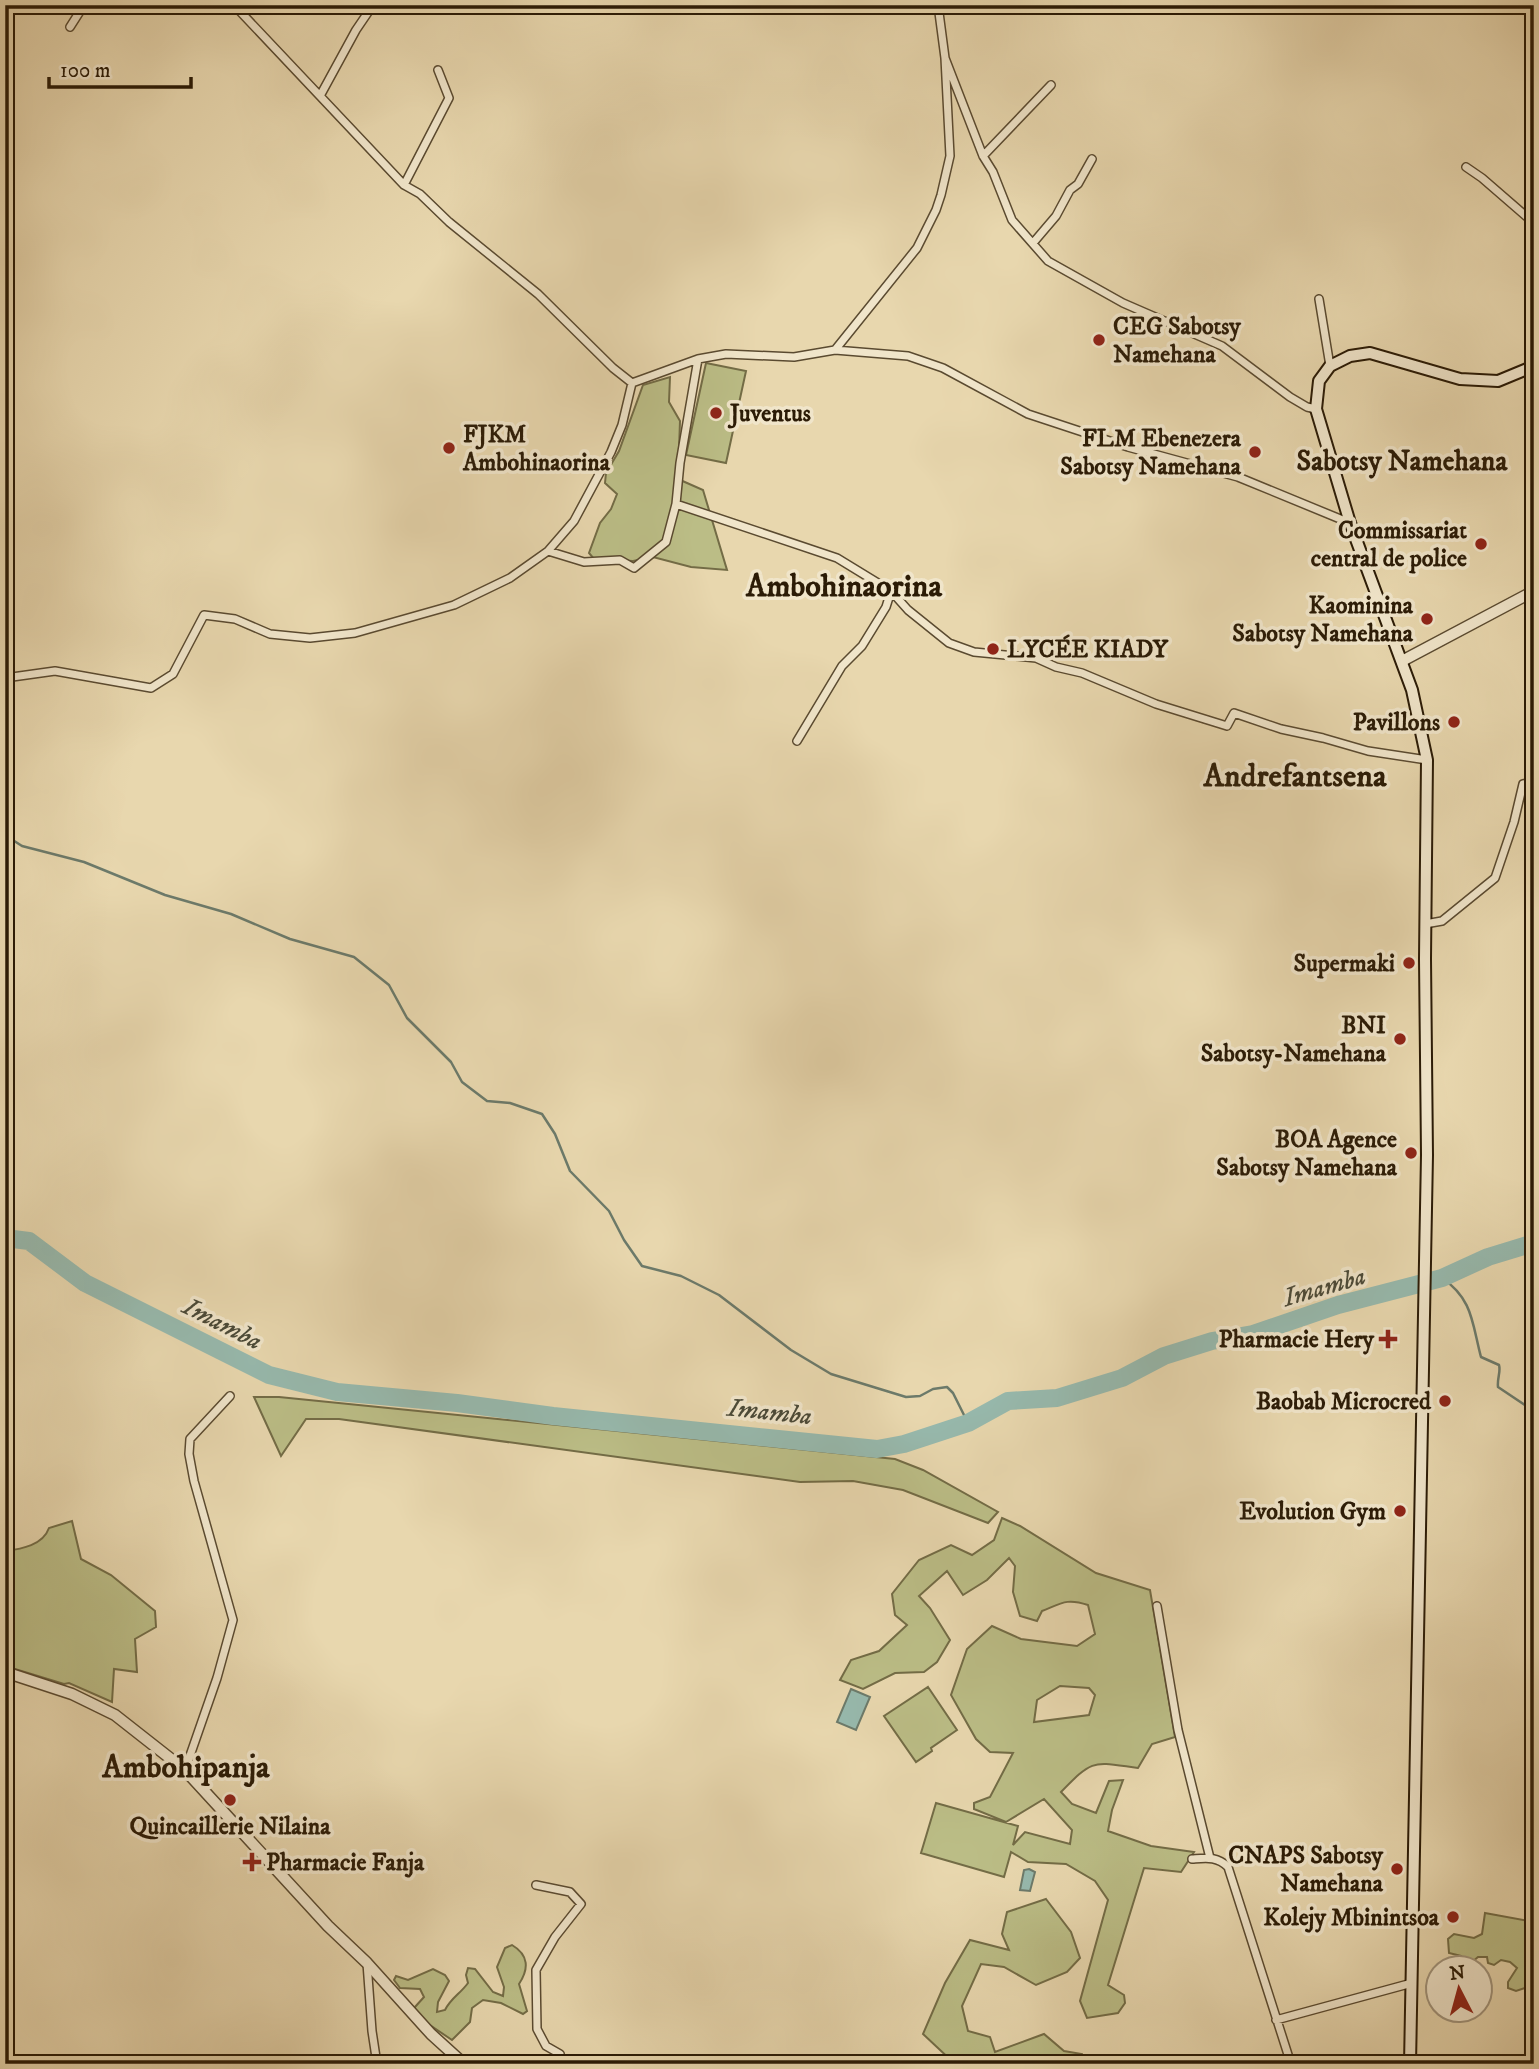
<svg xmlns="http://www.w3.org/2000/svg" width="1539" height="2069" font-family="'IM FELL DW Pica',serif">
<rect width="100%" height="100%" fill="#e8d7ae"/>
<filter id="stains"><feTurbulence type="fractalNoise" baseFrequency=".00286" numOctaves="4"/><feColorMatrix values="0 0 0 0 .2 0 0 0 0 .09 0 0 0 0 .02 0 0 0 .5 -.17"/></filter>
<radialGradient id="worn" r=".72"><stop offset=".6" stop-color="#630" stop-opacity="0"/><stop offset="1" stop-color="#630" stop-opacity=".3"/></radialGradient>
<path fill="#bbbd86" stroke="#736c46" stroke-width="2" fill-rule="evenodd" d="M706 363 746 371 726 463 686 455Z
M670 377 669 402 680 421 678 479 703 490 727 570 691 567 653 557 633 561 594 559 589 553 600 523 611 509 617 494 605 483 606 473 619 451 643 385Z
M254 1397H279L895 1459 923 1470 998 1512 988 1523 903 1490 853 1481 800 1482 339 1419H306L281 1456Z
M1002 1518 1020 1526 1096 1573 1150 1590 1175 1737 1152 1744 1138 1768C1093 1762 1094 1758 1061 1792L1072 1804 1096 1813 1109 1781 1123 1780 1112 1810 1108 1831 1151 1846 1194 1852 1181 1872 1144 1868 1108 1985 1124 1995 1125 2003 1118 2013 1087 2018 1080 2001 1108 1900 1095 1881 1066 1864 1028 1862 1011 1852 1004 1877 921 1853 936 1803 1018 1826 1013 1845 1025 1832 1070 1844 1072 1830 1044 1799 1006 1822 974 1809V1803L990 1797 1013 1753 990 1752 976 1739 951 1695 967 1649 992 1626 1021 1639 1077 1646 1095 1634 1088 1605C1067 1598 1062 1603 1042 1611L1037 1621 1020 1616 1013 1592 1015 1566 1009 1558 987 1580 963 1595 947 1571 919 1596 930 1608 950 1640 937 1662 924 1672 895 1673 863 1689 840 1680 851 1660 879 1651 907 1625 895 1615 892 1594 919 1560 951 1545 972 1555 994 1540ZM1060 1686 1089 1688 1095 1695 1089 1715 1034 1722 1037 1700Z
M72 1521 81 1559 111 1575 155 1611 156 1627 135 1639 137 1672 114 1669 112 1702 69 1683 64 1684 5 1666V1631L10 1624 5 1614V1551C22 1549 43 1545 49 1528Z
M928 1687 957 1730 931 1748 932 1751 916 1762 884 1716Z
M1046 1899 1071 1932 1080 1958 1067 1972 1036 1985 1004 1967 981 1964 962 2006 968 2031 990 2037 995 2052 1044 2034 1064 2051 1082 2054 1083 2064H955L923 2034 945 1983 970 1940 1009 1950 1002 1934 1007 1912Z
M1485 1913 1534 1922V1956L1530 1958 1525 1988 1516 1991 1508 1988V1982L1517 1968 1510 1962 1501 1960 1494 1965 1488 1963 1487 1957H1478L1471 1963 1466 1962 1461 1956 1449 1953 1448 1939 1454 1934 1474 1938 1482 1934Z
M512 1945C529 1955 529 1969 519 1984L527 2011 523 2014 501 2003 483 2000 472 2008 470 2022 452 2040 415 2015V2007L424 1997 420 1989 400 1988 394 1980 396 1976 408 1980 433 1969 445 1975 449 1981 438 2002 437 2012 445 2010C451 1998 460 1994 468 1983L466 1975 468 1968 475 1969 493 1992 503 1996 504 1987 497 1967 505 1948Z"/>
<path fill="#97b9ad" stroke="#6c7a6a" stroke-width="2" d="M851 1689 870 1697 856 1730 837 1722Z
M1029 1869 1035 1872 1030 1891 1020 1890 1024 1870Z"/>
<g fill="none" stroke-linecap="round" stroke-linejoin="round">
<path stroke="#6c7a6a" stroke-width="2.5" d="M5 835 22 846 84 862 165 895 231 914 290 939 354 957 389 985 407 1018 451 1062 462 1082 487 1101 510 1103 542 1114 555 1134 570 1171 609 1211 624 1240 642 1266 681 1276 719 1295 791 1350 831 1374 906 1397 920 1396 933 1389 947 1387 953 1393 968 1423
M1442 1278C1473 1299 1472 1323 1481 1357L1499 1365C1501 1372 1497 1378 1498 1387L1534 1411"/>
<path stroke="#97b9ad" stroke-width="18" d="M5 1238 29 1241 85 1283 269 1375 337 1392 457 1403 553 1416 877 1449 904 1444 968 1423 1008 1401 1057 1398 1122 1378 1164 1356 1212 1341 1253 1334 1338 1305 1442 1278 1488 1257 1534 1243"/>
<g stroke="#5a4a30" stroke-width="10">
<path id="minor" d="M234 5 404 185 420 194 449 222 538 294 613 368 632 383 698 359 726 354 794 357 835 350 908 356 943 368 1028 414 1128 447 1238 477 1350 523
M70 27 84 5
M945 58 983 156 993 172 1012 220 1048 261 1123 303 1222 346 1290 397 1307 407 1316 409
M320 96 356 30 373 5
M983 156 1051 85
M1466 167 1482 178 1527 217 1534 219
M404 185 449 98 438 70
M1033 243 1056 216 1070 190 1078 184 1092 159
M1319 299 1330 366
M835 350 917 248 936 210 941 195 950 156 945 58 938 5
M676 504 837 558 891 591 908 610 949 643 974 652 1036 658 1056 667 1082 673 1156 704 1227 726 1234 713 1281 729 1323 738 1368 751 1427 760
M548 551 584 562 620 560 634 568 666 542 676 504 680 463 698 359
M5 678 55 671 151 688 173 674 204 615 235 619 270 634 310 638 355 633 454 605 510 578 548 551 574 521 611 452 622 425 632 383
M797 741 842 666 862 646 886 607 891 591
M1425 924 1442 921 1495 878 1514 822 1523 784 1534 782
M1157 1606 1178 1730 1210 1858
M185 1770 217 1678 233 1620 194 1481 189 1454 190 1439 230 1396
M1192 1859C1206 1858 1217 1856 1228 1867L1291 2064
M536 1885 570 1892 581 1904 555 1937 536 1970 537 2029 546 2046 560 2054 555 2064
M367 1963 372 2031 377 2064
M1276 2020 1412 1983
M1521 2064 1534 2062"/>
</g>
<g stroke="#5a4a30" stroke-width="13">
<path id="tertiary" d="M1402 661 1534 591
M5 1672 72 1694 115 1715 185 1770 328 1926 367 1963 431 2034 464 2064"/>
</g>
<g stroke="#2b1b06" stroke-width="14">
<path id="secondary" d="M1410 2064 1427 1155 1425 959 1427 760 1412 690 1350 523 1316 409 1319 381 1330 366 1350 356 1370 353 1460 379 1498 381 1527 369 1534 363"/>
</g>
<use href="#minor" stroke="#f0e5ca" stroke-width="7"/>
<use href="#tertiary" stroke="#f0e5ca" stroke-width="10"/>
<use href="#secondary" stroke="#f0e5ca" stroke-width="10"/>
</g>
<g fill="#8f2418" stroke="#f0e5ca" stroke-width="2.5">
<circle cx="1099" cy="340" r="7"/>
<circle cx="716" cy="413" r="7"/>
<circle cx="449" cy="448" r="7"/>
<circle cx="1255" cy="452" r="7"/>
<circle cx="1481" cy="544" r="7"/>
<circle cx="1427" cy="619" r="7"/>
<circle cx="993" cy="649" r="7"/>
<circle cx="1454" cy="722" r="7"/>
<circle cx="1409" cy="963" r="7"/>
<circle cx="1400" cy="1039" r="7"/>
<circle cx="1411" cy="1153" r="7"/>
<path d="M1384.5 1328.5h7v7h7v7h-7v7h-7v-7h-7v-7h7z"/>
<circle cx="1445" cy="1401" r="7"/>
<circle cx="1400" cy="1511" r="7"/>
<circle cx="230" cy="1800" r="7"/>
<path d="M248.5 1851.5h7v7h7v7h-7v7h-7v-7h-7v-7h7z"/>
<circle cx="1397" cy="1869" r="7"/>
<circle cx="1453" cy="1917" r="7"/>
</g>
<g text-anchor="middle" stroke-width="7" stroke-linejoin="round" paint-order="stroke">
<g font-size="24" font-weight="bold" fill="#2b1b06" stroke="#f0e5ca" text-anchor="end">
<text x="1113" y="334" text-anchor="start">CEG Sabotsy<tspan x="1113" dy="28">Namehana</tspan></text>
<text x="730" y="421" text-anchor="start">Juventus</text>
<text x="463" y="442" text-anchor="start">FJKM<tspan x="463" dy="28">Ambohinaorina</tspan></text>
<text x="1241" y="446">FLM Ebenezera<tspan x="1241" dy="28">Sabotsy Namehana</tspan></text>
<text x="1467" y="538">Commissariat<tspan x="1467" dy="28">central de police</tspan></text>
<text x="1413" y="613">Kaominina<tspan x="1413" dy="28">Sabotsy Namehana</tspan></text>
<text x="1007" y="657" text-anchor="start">LYCÉE KIADY</text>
<text x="1440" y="730">Pavillons</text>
<text x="1395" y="971">Supermaki</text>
<text x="1386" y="1033">BNI<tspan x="1386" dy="28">Sabotsy-Namehana</tspan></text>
<text x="1397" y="1147">BOA Agence<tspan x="1397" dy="28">Sabotsy Namehana</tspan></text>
<text x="1374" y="1347">Pharmacie Hery</text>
<text x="1431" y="1409">Baobab Microcred</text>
<text x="1386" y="1519">Evolution Gym</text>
<text x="230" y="1834" text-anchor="middle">Quincaillerie Nilaina</text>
<text x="1383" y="1863">CNAPS Sabotsy<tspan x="1383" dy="28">Namehana</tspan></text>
<text x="266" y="1870" text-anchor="start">Pharmacie Fanja</text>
<text x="1439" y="1925">Kolejy Mbinintsoa</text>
</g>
<g font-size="26" font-style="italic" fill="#4b4a38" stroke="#f0e5ca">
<text transform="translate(1324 1286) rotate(-16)" y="9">Imamba</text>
<text transform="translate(223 1323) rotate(27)" y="9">Imamba</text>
<text transform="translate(770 1411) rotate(6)" y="9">Imamba</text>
</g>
<g font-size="28" font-weight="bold" fill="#2b1b06" stroke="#f0e5ca">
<text x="1402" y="470">Sabotsy Namehana</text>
</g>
<g font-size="32" font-weight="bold" fill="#2b1b06" stroke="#f0e5ca">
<text x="844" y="596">Ambohinaorina</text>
<text x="1295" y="786">Andrefantsena</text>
<text x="186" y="1777">Ambohipanja</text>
</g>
</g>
<rect width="1539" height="2069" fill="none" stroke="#e8d7ae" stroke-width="28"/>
<rect x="7" y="7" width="1525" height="2055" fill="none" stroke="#2b1b06" stroke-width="3.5"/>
<rect x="14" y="14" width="1511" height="2041" fill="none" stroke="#2b1b06" stroke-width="2"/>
<g transform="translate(1459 1989) rotate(354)"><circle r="33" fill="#f0e5ca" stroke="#a1947c" stroke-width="2"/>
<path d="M0-5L12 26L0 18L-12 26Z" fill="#8f2418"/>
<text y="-10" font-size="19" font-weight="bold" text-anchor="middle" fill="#2b1b06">N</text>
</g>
<path d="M49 77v10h142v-10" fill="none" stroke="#2b1b06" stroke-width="3.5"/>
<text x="60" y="77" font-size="21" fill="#2b1b06" stroke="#f0e5ca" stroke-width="5" paint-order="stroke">100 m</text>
<rect width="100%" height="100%" filter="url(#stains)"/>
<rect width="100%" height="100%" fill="url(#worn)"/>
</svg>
